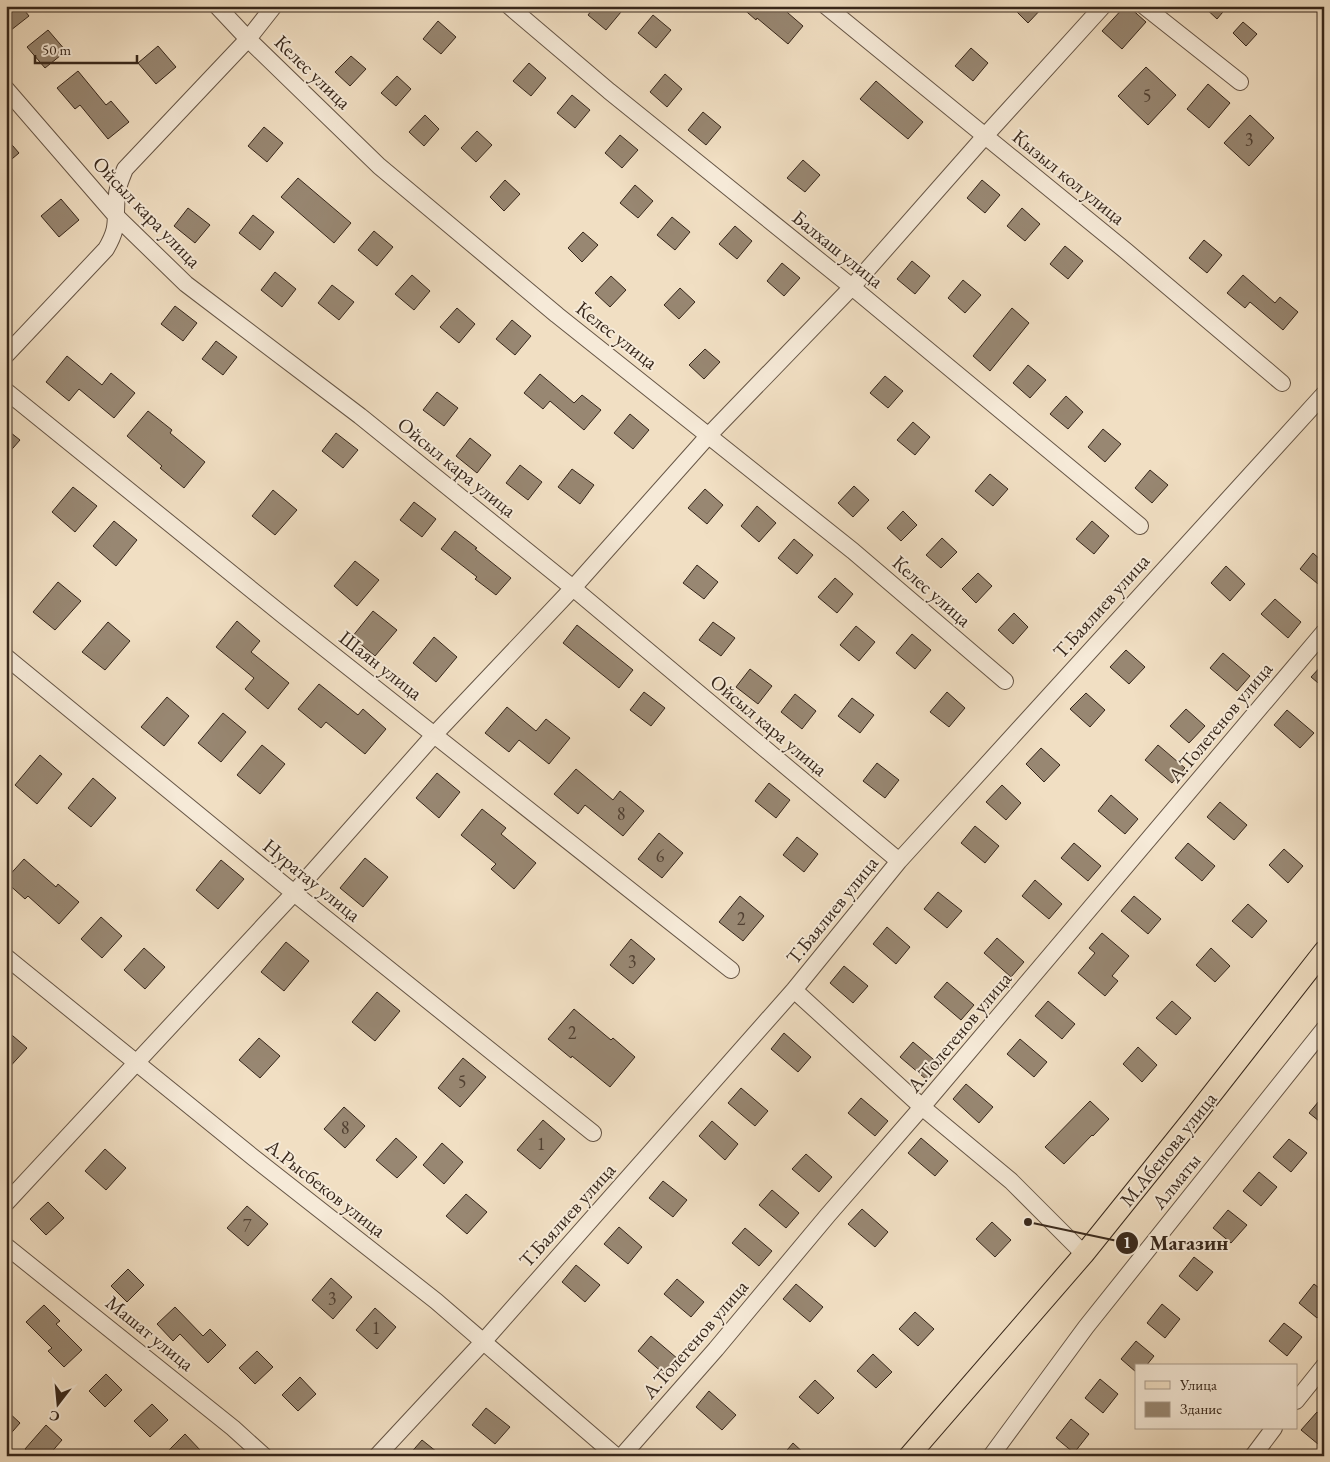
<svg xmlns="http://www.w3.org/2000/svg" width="1330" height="1462" font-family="'EB Garamond',serif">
<rect width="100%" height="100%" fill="#f1dfc3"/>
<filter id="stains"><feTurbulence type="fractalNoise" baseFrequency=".004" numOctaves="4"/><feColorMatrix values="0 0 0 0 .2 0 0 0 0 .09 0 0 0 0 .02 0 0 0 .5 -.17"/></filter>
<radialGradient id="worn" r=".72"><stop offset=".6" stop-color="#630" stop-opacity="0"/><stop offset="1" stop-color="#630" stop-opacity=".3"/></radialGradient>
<path fill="#988772" stroke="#37271b" d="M6 6H21L29 16 6 34Z
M595 6H614L621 12 606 30 588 15Z
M740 6H780L803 26 788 44 757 18 756 20Z
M1011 6H1044L1028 23Z
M1125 6H1128L1146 22 1122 49 1102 31Z
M1203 6H1228L1217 19Z
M653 15 671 30 656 48 638 33Z
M438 21 456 37 441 54 423 39Z
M1243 22 1257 34 1246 46 1233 33Z
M48 30 66 51 45 68 27 47Z
M158 46 176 67 156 84 138 63Z
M971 48 988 63 973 81 955 66Z
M351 56 366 69 350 86 335 72Z
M529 63 546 78 531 96 513 81Z
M1146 67 1176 95 1148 125 1118 96Z
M78 71 106 105 111 101 129 122 108 139 80 105 75 109 57 88Z
M665 74 682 89 667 107 650 92Z
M397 76 411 89 396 106 381 93Z
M876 81 923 122 908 139 860 99Z
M1208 84 1230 103 1209 128 1187 109Z
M572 95 590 110 575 128 557 113Z
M703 112 721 127 706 145 688 130Z
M425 115 439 129 424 146 409 132Z
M1250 115 1274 138 1249 166 1224 143Z
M264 127 283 143 267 162 248 146Z
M477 131 492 145 476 162 461 148Z
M620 135 638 150 622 168 605 153Z
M6 138 19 153 6 164Z
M803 160 820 175 805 192 787 178Z
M298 178 351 223 334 243 281 197Z
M505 180 520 194 504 211 490 197Z
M982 180 1000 195 985 213 967 198Z
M635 185 653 201 638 218 620 203Z
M61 199 79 220 59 237 41 216Z
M188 208 210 225 195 243 174 226Z
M1022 208 1040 224 1025 241 1007 226Z
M253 215 274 232 260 250 239 233Z
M672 217 690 232 675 250 657 235Z
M735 226 752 241 737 259 719 244Z
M374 231 393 247 377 266 358 250Z
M583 232 598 245 582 262 568 248Z
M1204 240 1222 255 1207 273 1189 258Z
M1065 246 1083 261 1068 279 1050 264Z
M912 261 930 276 915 294 897 279Z
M782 263 800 278 784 296 767 281Z
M275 272 296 289 282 307 261 290Z
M412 275 430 291 414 310 395 294Z
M1243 275 1275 303 1280 297 1298 312 1283 330 1250 302 1245 308 1227 293Z
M611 276 626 290 610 307 595 293Z
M963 280 981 295 965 313 948 298Z
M332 285 354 302 339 320 318 303Z
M680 288 695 302 679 319 664 305Z
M175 306 197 323 183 341 161 324Z
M457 308 475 324 459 343 440 327Z
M1012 308 1029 323 990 371 973 356Z
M512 320 531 336 515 355 496 339Z
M216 341 237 357 223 375 202 359Z
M705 349 720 362 704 379 689 365Z
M67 356 102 385 111 373 135 393 114 418 79 389 69 401 46 382Z
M1028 365 1046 380 1030 398 1013 383Z
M540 374 574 403 582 395 601 410 584 430 550 401 543 409 524 393Z
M885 376 903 391 888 408 870 393Z
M437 392 458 408 444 426 423 410Z
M1066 396 1083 412 1068 429 1050 414Z
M148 411 172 430 170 433 205 462 184 488 160 468 162 466 127 436Z
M630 414 649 430 633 449 614 433Z
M913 422 930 437 915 455 897 440Z
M6 429 20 440 6 456Z
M1103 429 1121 444 1105 462 1088 447Z
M336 433 358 450 343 468 322 451Z
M470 438 491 455 477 473 456 456Z
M520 465 542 482 528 500 506 483Z
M572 469 594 485 580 504 558 487Z
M1150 470 1168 485 1152 503 1135 488Z
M990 474 1008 489 993 506 975 491Z
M854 486 869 500 853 517 838 503Z
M73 487 97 506 75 532 52 512Z
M705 489 723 505 707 524 688 508Z
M273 490 297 510 275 535 252 516Z
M414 502 436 519 422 537 400 520Z
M757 506 776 523 759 542 741 526Z
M903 511 917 525 901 541 887 528Z
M114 521 137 540 116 566 93 546Z
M1092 521 1109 536 1094 554 1076 539Z
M455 531 477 548 475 549 511 578 496 595 475 579 477 577 441 549Z
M942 538 957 552 941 568 926 555Z
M794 539 813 555 797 574 778 558Z
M1313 553 1324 563V589L1300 569Z
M355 561 379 580 357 606 334 586Z
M697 565 718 582 704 599 683 583Z
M1226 566 1245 584 1230 601 1211 583Z
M978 573 992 586 976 603 962 589Z
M835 578 853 594 837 613 818 597Z
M58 582 81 601 55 630 33 612Z
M1275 599 1301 622 1288 638 1261 614Z
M373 611 397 630 375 656 352 637Z
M1014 613 1028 627 1013 644 998 630Z
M237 621 260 641 251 652 289 683 268 709 245 689 254 678 216 647Z
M108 622 130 641 105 670 82 652Z
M713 622 735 638 721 656 699 640Z
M577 625 633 670 619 688 563 643Z
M856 626 875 642 859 661 840 645Z
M912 634 931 650 915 669 896 653Z
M434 637 457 657 436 682 413 663Z
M1126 650 1145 667 1129 684 1110 667Z
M1223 653 1250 676 1237 691 1210 668Z
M1324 663V688L1311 677Z
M750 669 772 686 758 704 736 687Z
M319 684 358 715 363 709 386 729 365 754 326 722 321 728 298 709Z
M644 692 665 708 651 726 630 710Z
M947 692 965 708 949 727 930 712Z
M1086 693 1105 710 1090 727 1070 709Z
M795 694 816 711 802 729 781 712Z
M167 697 189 716 164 746 141 727Z
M852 698 874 715 860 733 838 716Z
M507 707 536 731 546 719 570 738 549 764 519 740 509 752 485 733Z
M1186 709 1205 726 1189 743 1170 726Z
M1287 710 1314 733 1300 748 1274 725Z
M223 713 246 732 221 762 198 743Z
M262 745 285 764 260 794 237 775Z
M1158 745 1185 768 1172 783 1145 760Z
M1041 748 1060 765 1044 782 1026 764Z
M40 755 62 774 37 804 15 785Z
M877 763 899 780 885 798 863 781Z
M576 769 613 800 620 791 644 811 623 836 585 805 578 814 554 794Z
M437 773 460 792 439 818 416 798Z
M93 778 116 798 91 827 68 808Z
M769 783 790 800 776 818 755 801Z
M1002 785 1021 803 1006 820 986 802Z
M1111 795 1138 819 1125 834 1098 811Z
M1220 802 1247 825 1234 840 1207 817Z
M482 809 506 828 501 834 536 863 514 889 491 869 496 864 461 835Z
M975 826 999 846 985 863 961 843Z
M659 833 683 853 662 878 638 859Z
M797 837 818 854 804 872 783 855Z
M1074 843 1101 866 1088 881 1061 858Z
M1188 843 1215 866 1202 881 1175 858Z
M1284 849 1303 866 1288 883 1269 865Z
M365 858 388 877 363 907 340 888Z
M24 859 56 887 58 884 79 902 59 924 28 896 25 899 6 882V879Z
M221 860 244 879 218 909 196 890Z
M1035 880 1062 904 1049 919 1022 896Z
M938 892 962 911 947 928 924 909Z
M740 896 764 916 743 941 719 922Z
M1134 896 1161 919 1148 934 1121 911Z
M1248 904 1267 921 1252 938 1232 921Z
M101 917 122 936 102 958 81 939Z
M887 927 910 947 896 964 873 944Z
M1102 933 1129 956 1112 976 1118 981 1105 996 1078 973 1095 953 1089 948Z
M997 938 1024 962 1011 977 984 953Z
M631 939 655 959 633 984 610 965Z
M286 942 309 961 284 991 261 972Z
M144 948 165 967 145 989 124 970Z
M1211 948 1230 966 1215 982 1196 965Z
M844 966 868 986 853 1003 830 983Z
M947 982 974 1005 961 1020 934 997Z
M377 992 400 1011 375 1041 352 1022Z
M1048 1001 1075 1024 1062 1039 1035 1016Z
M1172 1001 1191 1018 1176 1035 1156 1018Z
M574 1009 611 1040 613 1038 635 1057 610 1087 572 1056 571 1058 548 1039Z
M6 1030 27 1048 6 1071Z
M784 1033 811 1057 798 1072 771 1049Z
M259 1038 280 1056 260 1078 239 1060Z
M1020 1039 1047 1062 1034 1077 1007 1054Z
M913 1042 940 1065 927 1080 900 1057Z
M1138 1047 1157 1065 1142 1082 1123 1064Z
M463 1058 486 1077 460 1107 438 1088Z
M966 1084 993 1107 979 1123 953 1099Z
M741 1088 768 1111 755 1126 728 1103Z
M1324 1095V1125L1309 1113Z
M861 1098 888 1121 875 1136 848 1113Z
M1090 1101 1109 1119 1093 1136 1092 1135 1064 1164 1045 1147Z
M344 1107 365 1126 345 1148 324 1129Z
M543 1120 565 1139 540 1169 517 1150Z
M712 1121 738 1144 725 1160 699 1136Z
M396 1138 417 1157 397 1178 376 1160Z
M921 1138 948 1161 935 1176 908 1153Z
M1289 1139 1307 1153 1291 1172 1273 1157Z
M442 1143 463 1162 444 1184 423 1165Z
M105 1149 126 1168 106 1190 85 1171Z
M806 1154 832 1177 819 1192 792 1169Z
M1259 1172 1277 1187 1261 1206 1243 1191Z
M663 1181 687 1200 673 1217 649 1198Z
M772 1190 799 1213 786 1228 759 1205Z
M466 1194 487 1212 467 1234 446 1216Z
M48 1202 64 1218 46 1235 30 1219Z
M247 1206 268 1224 248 1246 227 1228Z
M862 1209 888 1232 875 1247 848 1224Z
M1228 1210 1247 1225 1231 1243 1213 1228Z
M992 1222 1011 1240 995 1257 976 1239Z
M619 1227 642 1247 628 1264 604 1244Z
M745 1228 772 1251 759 1266 732 1243Z
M1194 1257 1213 1272 1197 1291 1179 1276Z
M576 1265 600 1285 585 1302 562 1282Z
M128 1269 144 1285 127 1302 111 1286Z
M331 1278 352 1297 333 1319 312 1300Z
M677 1279 704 1302 691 1317 664 1294Z
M796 1284 823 1307 810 1322 783 1299Z
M1314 1284 1324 1292V1310L1317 1318 1299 1303Z
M1162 1304 1180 1319 1165 1338 1147 1323Z
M44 1305 60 1321 56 1324 82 1350 64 1367 48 1351 52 1348 26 1322Z
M175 1307 203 1336 210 1329 226 1345 208 1363 180 1334 173 1341 157 1324Z
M375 1308 396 1327 377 1349 356 1330Z
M915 1312 934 1329 918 1346 899 1329Z
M1284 1323 1302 1337 1287 1356 1269 1341Z
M651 1336 678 1359 665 1375 638 1351Z
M1136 1341 1154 1356 1146 1366H1136V1372L1121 1359Z
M257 1351 273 1367 255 1384 239 1368Z
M873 1354 892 1372 876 1388 857 1371Z
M106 1374 122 1390 105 1407 89 1391Z
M300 1377 316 1394 298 1411 282 1395Z
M1100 1379 1118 1394 1103 1413 1085 1398Z
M815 1380 834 1398 818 1414 799 1397Z
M709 1391 736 1415 722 1430 696 1407Z
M152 1404 168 1420 150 1437 134 1421Z
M486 1408 510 1427 495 1444 472 1425Z
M6 1410 20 1423 6 1439Z
M1317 1412 1324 1418V1449L1301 1430Z
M1071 1419 1089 1434 1074 1453 1056 1438Z
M46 1425 62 1440 48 1456H33L25 1449Z
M185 1434 201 1451 196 1456H163Z
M422 1440 442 1456H408Z
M793 1443 807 1456H782Z"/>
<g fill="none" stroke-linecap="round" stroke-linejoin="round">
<g stroke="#665545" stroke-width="18">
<path id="minor" d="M217 6 248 39 379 166 557 315 853 551 1005 681
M509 6 609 91 852 287 1140 526
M826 6 1126 251 1282 383
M1144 6 1240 82
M6 89 117 217 186 284 360 416 573 588 899 861
M6 355 106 249C120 225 114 221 117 195 117 187 122 177 125 169L248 39 274 6
M6 391 284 616 731 970
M6 657 294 893 593 1133
M6 957 254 1158 436 1301 616 1456
M794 990 922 1107 1011 1181 1084 1254
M6 1203 294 893 434 735 573 588 709 435 852 287 985 136 1103 6
M6 1246 233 1428 264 1456
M1296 1401 1324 1366
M377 1456 483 1342 794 990 899 861 1324 394
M622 1456 716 1349 828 1215 922 1107 1324 632
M991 1456 1086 1327 1324 1029
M1253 1456 1274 1428"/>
</g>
<g stroke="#37271b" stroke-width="22">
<path id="major" d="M909 1456 1084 1254 1194 1117 1324 951"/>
</g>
<use href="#minor" stroke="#f6ead8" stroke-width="16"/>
<use href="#major" stroke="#f1dfc3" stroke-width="20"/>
</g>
<g text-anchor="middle" stroke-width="4" stroke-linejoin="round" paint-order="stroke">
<g font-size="18" fill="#4f3f31">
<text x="1147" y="102">5</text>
<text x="1249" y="146">3</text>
<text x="621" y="820">8</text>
<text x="660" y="862">6</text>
<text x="741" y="925">2</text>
<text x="632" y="968">3</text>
<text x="572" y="1039">2</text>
<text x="462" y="1088">5</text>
<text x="345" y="1134">8</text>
<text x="541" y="1150">1</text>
<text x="247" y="1232">7</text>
<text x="332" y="1305">3</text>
<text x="376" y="1334">1</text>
</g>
<g font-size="20" fill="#37271b" stroke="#f6ead8">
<text transform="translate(313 72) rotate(44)" y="7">Келес улица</text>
<text transform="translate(1069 177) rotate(39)" y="7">Кызыл кол улица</text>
<text transform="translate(147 212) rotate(46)" y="7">Ойсыл кара улица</text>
<text transform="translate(838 249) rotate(39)" y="7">Балхаш улица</text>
<text transform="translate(617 335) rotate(38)" y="7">Келес улица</text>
<text transform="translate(457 467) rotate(39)" y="7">Ойсыл кара улица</text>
<text transform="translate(932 591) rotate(41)" y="7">Келес улица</text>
<text transform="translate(1101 606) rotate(-48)" y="7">Т.Баялиев улица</text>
<text transform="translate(381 665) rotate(38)" y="7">Шаян улица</text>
<text transform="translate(1220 722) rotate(-50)" y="7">А.Толегенов улица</text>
<text transform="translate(769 725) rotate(40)" y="7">Ойсыл кара улица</text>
<text transform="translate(312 880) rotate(39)" y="7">Нуратау улица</text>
<text transform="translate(832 910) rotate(-51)" y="7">Т.Баялиев улица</text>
<text transform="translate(959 1032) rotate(-50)" y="7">А.Толегенов улица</text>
<text transform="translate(1168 1149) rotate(-51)" y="7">М.Абенова улица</text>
<text transform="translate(1176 1181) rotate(-51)" y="7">Алматы</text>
<text transform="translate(326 1188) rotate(38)" y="7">А.Рысбеков улица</text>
<text transform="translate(567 1215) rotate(-48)" y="7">Т.Баялиев улица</text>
<text transform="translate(150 1333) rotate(39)" y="7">Машат улица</text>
<text transform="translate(695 1339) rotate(-49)" y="7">А.Толегенов улица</text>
</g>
</g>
<path fill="none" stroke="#37271b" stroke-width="2" d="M1028 1222L1127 1243"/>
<g fill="#37271b" stroke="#f6ead8" stroke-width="2">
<circle cx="1028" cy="1222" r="5"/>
<circle cx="1127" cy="1243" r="12"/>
</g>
<g font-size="15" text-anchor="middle" font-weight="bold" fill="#fff">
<text x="1127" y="1248">1</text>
</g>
<g font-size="21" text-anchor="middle" font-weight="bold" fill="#37271b" stroke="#f6ead8" stroke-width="4" stroke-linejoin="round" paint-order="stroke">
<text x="1189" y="1250">Магазин</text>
</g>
<rect width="1330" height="1462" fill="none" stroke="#f1dfc3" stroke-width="25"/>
<rect x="8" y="8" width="1315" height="1447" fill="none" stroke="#37271b" stroke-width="2.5"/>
<rect x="12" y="12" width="1305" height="1437" fill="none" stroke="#37271b"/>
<rect x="1135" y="1364" width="162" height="65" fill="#f6ead8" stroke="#aa9c8c"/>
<rect x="1145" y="1381" width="25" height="8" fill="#f1dfc3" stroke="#aa9c8c"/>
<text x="1180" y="1390" font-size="15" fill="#37271b">Улица</text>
<rect x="1145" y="1402" width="25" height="15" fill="#988772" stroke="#aa9c8c"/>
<text x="1180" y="1414" font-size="15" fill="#37271b">Здание</text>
<g transform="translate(58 1404) rotate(196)" stroke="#f6ead8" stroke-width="4" paint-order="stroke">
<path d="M0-4L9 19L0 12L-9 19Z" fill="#37271b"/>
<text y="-8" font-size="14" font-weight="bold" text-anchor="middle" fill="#37271b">С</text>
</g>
<path d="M35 55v8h102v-8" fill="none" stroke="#37271b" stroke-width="2.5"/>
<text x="42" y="55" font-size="15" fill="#37271b" stroke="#f6ead8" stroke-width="4" paint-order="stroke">50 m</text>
<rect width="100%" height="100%" filter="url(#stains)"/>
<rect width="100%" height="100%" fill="url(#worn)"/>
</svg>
